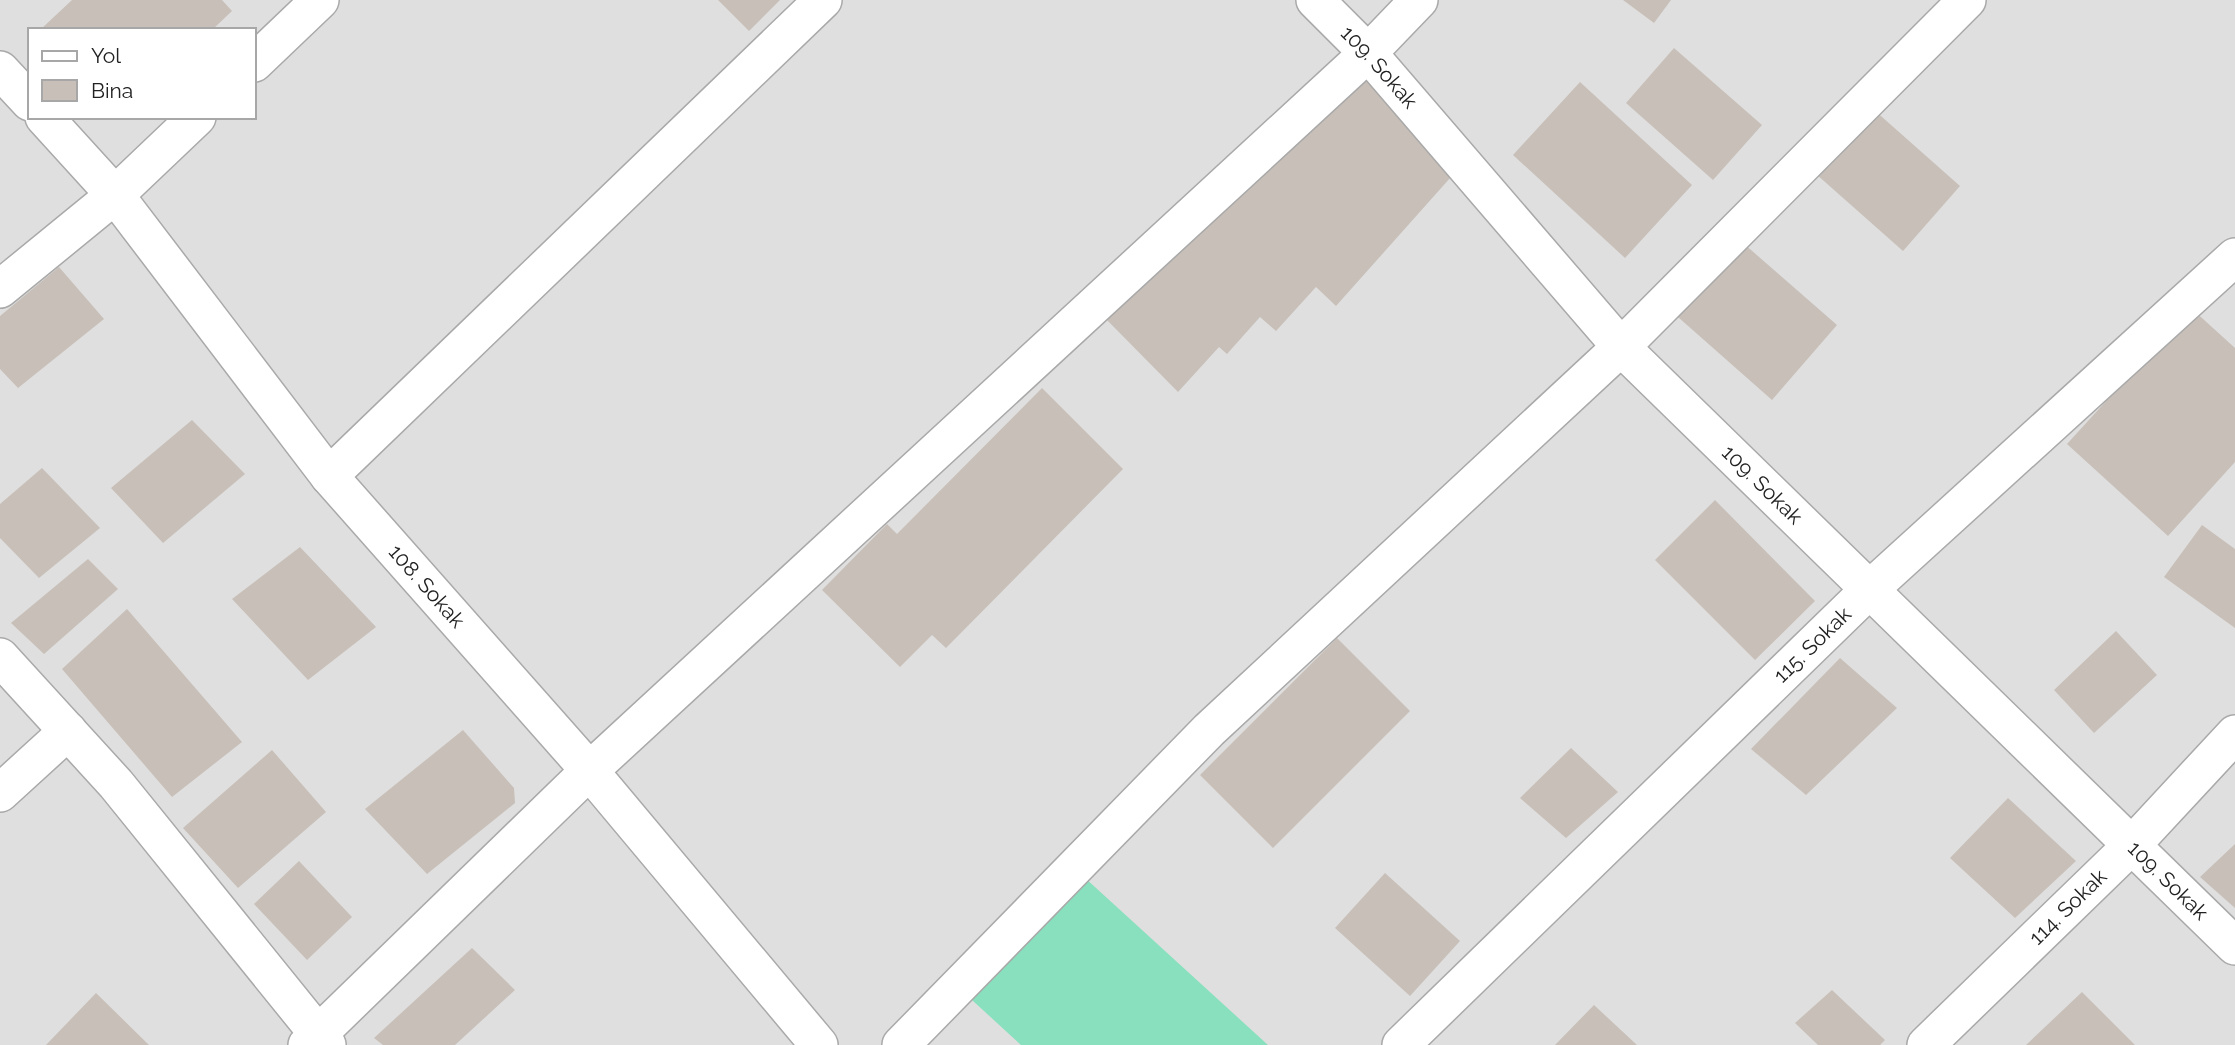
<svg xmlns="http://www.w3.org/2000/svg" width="2235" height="1045" font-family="Raleway,sans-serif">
<rect width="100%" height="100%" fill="#f2efe9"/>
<path fill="#e0dfdf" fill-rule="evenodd" d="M0 0H2235V1045H0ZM30 30H254V117H30Z"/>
<path fill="#88e0be" d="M1084 877 1268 1045H1021L972 1000Z"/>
<path fill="#c7bfb8" d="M72 0H222L232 11 212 30H40Z
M718 0H780L749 31Z
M1623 0H1671L1654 23Z
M1674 48 1762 125 1713 180 1626 103Z
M1363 72 1459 168 1336 306 1316 287 1276 331 1260 317 1227 354 1219 347 1178 392 1104 317Z
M1580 82 1692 185 1625 258 1513 155Z
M1873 109 1960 186 1903 251 1816 174Z
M1735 236 1837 325 1772 400 1670 310Z
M59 267 104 319 18 388 0 369V316Z
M2191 308 2235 348V462L2168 536 2067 444Z
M1042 388 1123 469 946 648 932 635 900 667 822 590 887 524 897 534Z
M192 420 245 474 163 543 111 488Z
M42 468 100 528 39 578 0 538V504Z
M1715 500 1815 601 1755 660 1655 560Z
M2202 525 2235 549V628L2164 577Z
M300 547 376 627 308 680 232 599Z
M88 559 118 589 44 654 11 623Z
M127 609 242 742 172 797 62 669Z
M2116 631 2157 675 2094 733 2054 690Z
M1337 638 1410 711 1273 848 1200 775Z
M1840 658 1897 708 1806 795 1751 749Z
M463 730 514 788 515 803 427 874 365 809Z
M1571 748 1618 792 1566 838 1520 798Z
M272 750 326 812 238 888 183 828Z
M2008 798 2076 861 2015 918 1950 858Z
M2235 844V908L2200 877Z
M299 861 352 917 307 960 254 904Z
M1385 873 1460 941 1410 996 1335 928Z
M472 948 515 990 455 1045H383L374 1038Z
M1832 990 1885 1040 1880 1045H1818L1795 1023Z
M2082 992 2135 1045H2026Z
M96 993 149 1045H46Z
M1594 1005 1637 1045H1555Z"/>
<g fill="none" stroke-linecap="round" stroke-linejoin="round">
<g stroke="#a9a9a9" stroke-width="40">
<g id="street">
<path id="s1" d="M1315 0 1368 53 1621 347 2235 946"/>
<path d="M254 63 320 0"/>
<path d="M0 70 30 102"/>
<path id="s2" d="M44 117 115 195 329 476 582 762 819 1045"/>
<path d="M0 289 115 195 197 117"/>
<path d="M329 476 823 0"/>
<path d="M0 657 116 784 327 1045"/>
<path d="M0 793 68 731"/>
<path d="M307 1045 589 771 1368 53 1419 0"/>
<path d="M901 1045 1209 730 1621 347 1967 0"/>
<path id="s3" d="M1401 1045 1870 589 2235 257"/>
<path id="s4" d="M1926 1045 2132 845 2235 734"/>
</g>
</g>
<use href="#street" stroke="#fff" stroke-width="37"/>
</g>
<g text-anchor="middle" stroke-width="7" stroke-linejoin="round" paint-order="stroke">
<g font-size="21" fill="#222" stroke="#fff">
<text dy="7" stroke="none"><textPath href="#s1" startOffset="93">109. Sokak</textPath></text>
<text dy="7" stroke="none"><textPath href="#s1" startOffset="660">109. Sokak</textPath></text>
<text dy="7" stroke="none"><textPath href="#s2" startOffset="606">108. Sokak</textPath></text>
<text dy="7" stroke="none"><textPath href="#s3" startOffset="574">115. Sokak</textPath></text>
<text dy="7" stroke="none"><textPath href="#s1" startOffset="1227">109. Sokak</textPath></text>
<text dy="7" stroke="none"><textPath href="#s4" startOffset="198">114. Sokak</textPath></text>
</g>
</g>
<rect x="28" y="28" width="228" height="91" fill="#ffffff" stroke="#a7a7a7" stroke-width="2"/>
<rect x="42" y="51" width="35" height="10" fill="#ffffff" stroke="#a7a7a7" stroke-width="2"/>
<text x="91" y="63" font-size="21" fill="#222222">Yol</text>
<rect x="42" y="80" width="35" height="21" fill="#c7bfb8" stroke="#a7a7a7" stroke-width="2"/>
<text x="91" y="98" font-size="21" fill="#222222">Bina</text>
</svg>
